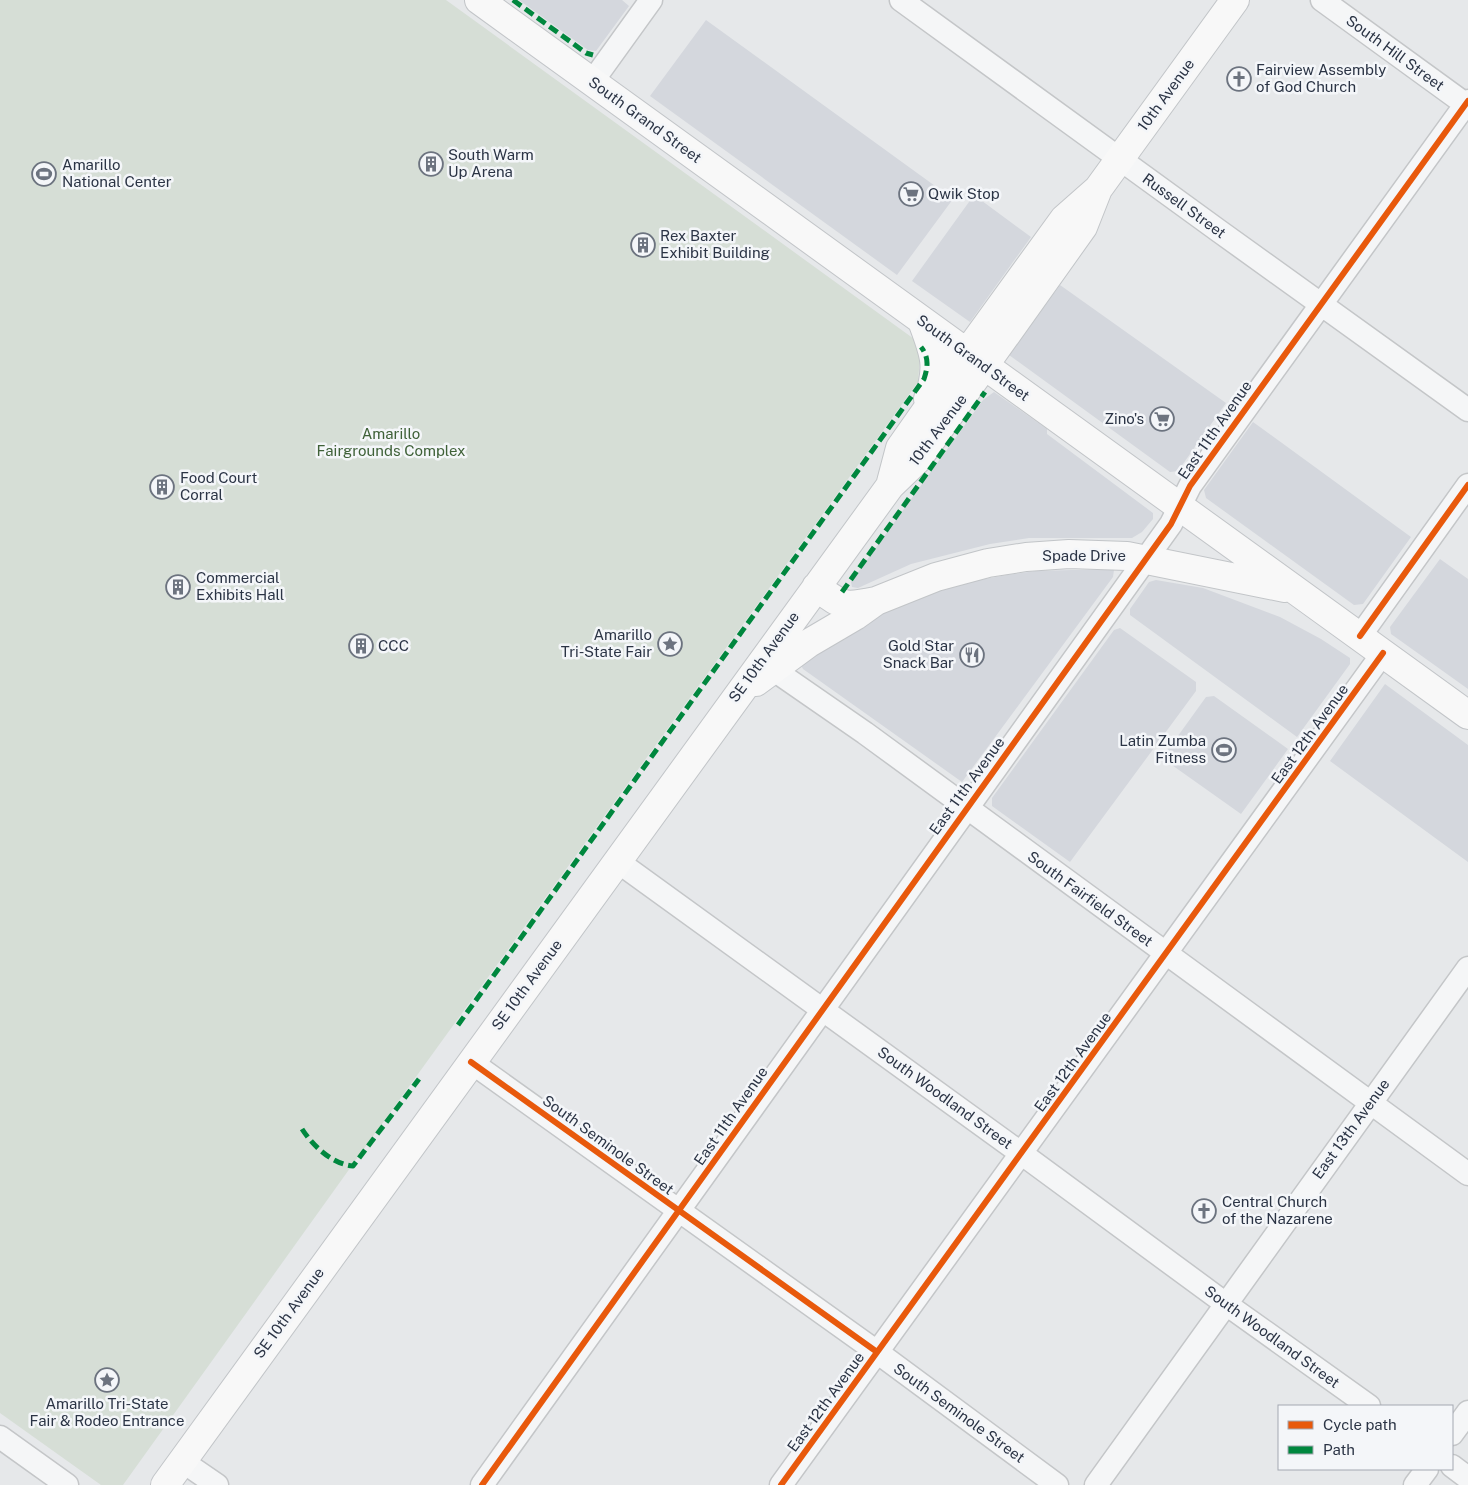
<svg xmlns="http://www.w3.org/2000/svg" width="1468" height="1485" font-family="'Public Sans',sans-serif">
<rect width="100%" height="100%" fill="#e6e8ea"/>
<path fill="#d4d7dd" d="M519 0H622L629 6 596 51 588 50Z
M706 20 953 199 897 275 650 96Z
M974 195 1031 237 970 322 912 281Z
M1060 285 1226 403 1178 471 1170 472 1009 355Z
M994 392 1047 429V434L1153 513V519L1142 532 1132 538H1029L990 544 911 564 858 588 852 587 851 582 983 400Z
M1253 422 1411 537 1363 604 1354 605 1206 498 1204 490Z
M1440 559 1468 579V689L1391 634 1390 627Z
M1072 570H1114L1113 577 962 782 803 669 800 663 883 612 926 595 974 581 1007 575 1036 571Z
M1156 580 1203 588 1280 617 1321 639 1350 658V664L1297 737 1130 615V609L1149 582Z
M1120 628 1196 682V691L1070 862 992 806V798L1114 630Z
M1385 684 1468 745V862L1330 761Z
M1214 696 1288 749 1241 814 1162 758 1206 697Z"/>
<path fill="#d6ded6" d="M0 0H446L921 344 918 382 353 1164 123 1485H101L0 1413Z"/>
<g fill="none" stroke-linecap="round" stroke-linejoin="round">
<g stroke="#c4c6c8" stroke-width="25">
<path id="minor" d="M901 0 1219 231 1468 410
M1322 0 1468 106
M592 82 651 0
M1360 636 1468 485
M761 661 865 733 1468 1174
M617 861 1022 1154 1226 1304 1369 1406
M471 1062 877 1352 1057 1485
M1452 1434 1468 1412
M0 1437 67 1485
M182 1461 217 1485
M1452 1466 1468 1478
M482 1485 1171 524 1190 486 1468 101
M781 1485 1383 653
M1096 1485 1468 968
M1415 1485 1427 1469"/>
</g>
<g stroke="#c2c5c8" stroke-width="30">
<path id="major" d="M479 0 1468 715
M922 321C934 353 940 366 928 399
M890 486 900 448 966 354 1064 219 1098 189 1235 0
M816 587C844 606 841 608 876 601
M756 682 809 643 855 616 876 601 936 577 988 563 1026 557 1069 554 1127 556 1285 588
M165 1485 890 486 917 460 1083 227 1098 189"/>
</g>
<use href="#minor" stroke="#f5f6f7" stroke-width="22"/>
<use href="#major" stroke="#f8f8f8" stroke-width="28"/>
<path stroke="#00873e" stroke-width="5" stroke-dasharray="10 5" stroke-linecap="butt" d="M513 0 586 53 593 55
M842 592 985 392
M458 1025 924 379C928 367 929 357 921 347
M302 1129C313 1146 332 1164 353 1166L419 1079"/>
<g stroke="#f4f6f9" stroke-width="9">
<path id="cycleway" d="M1360 636 1468 485
M471 1062 877 1352
M482 1485 1171 524 1190 486 1468 101
M781 1485 1383 653"/>
</g>
<use href="#cycleway" stroke="#e8590c" stroke-width="6"/>
</g>
<defs>
<g id="church-ring" transform="scale(1.25)"><circle r="9.5" fill="#f4f6f9" stroke="#6c737f" stroke-width="1.5"/><path d="M-1.2-6h2.4v3.5h3.3v2.4h-3.3V6h-2.4V-.1h-3.3v-2.4h3.3Z" fill="#6c737f"/></g>
<g id="building-ring" transform="scale(1.25)"><circle r="9.5" fill="#f4f6f9" stroke="#6c737f" stroke-width="1.5"/><path d="M-4-6H4V6H1V3H-1V6H-4ZM-2.5-4.3h1.7v1.8h-1.7ZM.8-4.3h1.7v1.8H.8ZM-2.5-1h1.7V.8h-1.7ZM.8-1h1.7V.8H.8Z" fill="#6c737f"/></g>
<g id="stadium-ring" transform="scale(1.25)"><circle r="9.5" fill="#f4f6f9" stroke="#6c737f" stroke-width="1.5"/><path d="M0-5a6.5 5 0 1 0 0 10a6.5 5 0 1 0 0-10ZM-3.5-1.8h7v3.6h-7Z" fill="#6c737f"/></g>
<g id="supermarket-ring" transform="scale(1.25)"><circle r="9.5" fill="#f4f6f9" stroke="#6c737f" stroke-width="1.5"/><path d="M-6-5.5h2.5l.6 2H6L4.5 2H-2.5L-4.4-4H-6ZM-1.5 3.2a1.3 1.3 0 1 0 .1 0ZM3 3.2a1.3 1.3 0 1 0 .1 0Z" fill="#6c737f"/></g>
<g id="sight-ring" transform="scale(1.25)"><circle r="9.5" fill="#f4f6f9" stroke="#6c737f" stroke-width="1.5"/><path d="M0-6L1.8-2.2L6-1.7L2.9 1.2L3.7 5.4L0 3.3L-3.7 5.4L-2.9 1.2L-6-1.7L-1.8-2.2Z" fill="#6c737f"/></g>
<g id="restaurant-ring" transform="scale(1.25)"><circle r="9.5" fill="#f4f6f9" stroke="#6c737f" stroke-width="1.5"/><path d="M-5-6h1v4h1v-4h1v4h1v-4h1v5L-1.5 .5V6h-2V.5L-5-1ZM5-6V6H3V1.5H1.5Q1.5-4 5-6Z" fill="#6c737f"/></g>
</defs>
<g fill-rule="evenodd">
<use href="#church-ring" x="1239" y="79"/>
<use href="#building-ring" x="431" y="164"/>
<use href="#stadium-ring" x="44" y="174"/>
<use href="#supermarket-ring" x="911" y="194"/>
<use href="#building-ring" x="643" y="245"/>
<use href="#supermarket-ring" x="1162" y="419"/>
<use href="#building-ring" x="162" y="487"/>
<use href="#building-ring" x="178" y="587"/>
<use href="#sight-ring" x="670" y="644"/>
<use href="#building-ring" x="361" y="646"/>
<use href="#restaurant-ring" x="972" y="655"/>
<use href="#stadium-ring" x="1224" y="750"/>
<use href="#church-ring" x="1204" y="1211"/>
<use href="#sight-ring" x="107" y="1380"/>
</g>
<g text-anchor="middle" stroke-width="5" stroke-linejoin="round" paint-order="stroke">
<g font-size="15" fill="#2b3445" stroke="#f4f6f9">
<text transform="translate(1395 53) rotate(36)" y="5">South Hill Street</text>
<text transform="translate(1166 95) rotate(-54)" y="5">10th Avenue</text>
<text transform="translate(645 120) rotate(36)" y="5">South Grand Street</text>
<text transform="translate(1184 206) rotate(36)" y="5">Russell Street</text>
<text transform="translate(973 358) rotate(36)" y="5">South Grand Street</text>
<text transform="translate(938 430) rotate(-53)" y="5">10th Avenue</text>
<text transform="translate(1215 430) rotate(-55)" y="5">East 11th Avenue</text>
<text x="1084" y="561">Spade Drive</text>
<text transform="translate(764 657) rotate(-54)" y="5">SE 10th Avenue</text>
<text transform="translate(1310 734) rotate(-54)" y="5">East 12th Avenue</text>
<text transform="translate(967 786) rotate(-54)" y="5">East 11th Avenue</text>
<text transform="translate(1090 899) rotate(36)" y="5">South Fairfield Street</text>
<text transform="translate(527 985) rotate(-54)" y="5">SE 10th Avenue</text>
<text transform="translate(1073 1062) rotate(-54)" y="5">East 12th Avenue</text>
<text transform="translate(945 1098) rotate(36)" y="5">South Woodland Street</text>
<text transform="translate(731 1116) rotate(-55)" y="5">East 11th Avenue</text>
<text transform="translate(1351 1129) rotate(-54)" y="5">East 13th Avenue</text>
<text transform="translate(608 1145) rotate(36)" y="5">South Seminole Street</text>
<text transform="translate(289 1313) rotate(-54)" y="5">SE 10th Avenue</text>
<text transform="translate(1272 1337) rotate(36)" y="5">South Woodland Street</text>
<text transform="translate(826 1402) rotate(-54)" y="5">East 12th Avenue</text>
<text transform="translate(959 1413) rotate(36)" y="5">South Seminole Street</text>
</g>
<g font-size="15" fill="#2b3445" stroke="#f4f6f9" text-anchor="start">
<text x="1256" y="75">Fairview Assembly<tspan x="1256" dy="17">of God Church</tspan></text>
<text x="448" y="160">South Warm<tspan x="448" dy="17">Up Arena</tspan></text>
<text x="62" y="170">Amarillo<tspan x="62" dy="17">National Center</tspan></text>
<text x="928" y="199">Qwik Stop</text>
<text x="660" y="241">Rex Baxter<tspan x="660" dy="17">Exhibit Building</tspan></text>
<text x="1144" y="424" text-anchor="end">Zino's</text>
<text x="180" y="483">Food Court<tspan x="180" dy="17">Corral</tspan></text>
<text x="196" y="583">Commercial<tspan x="196" dy="17">Exhibits Hall</tspan></text>
<text x="652" y="640" text-anchor="end">Amarillo<tspan x="652" dy="17">Tri-State Fair</tspan></text>
<text x="378" y="651">CCC</text>
<text x="954" y="651" text-anchor="end">Gold Star<tspan x="954" dy="17">Snack Bar</tspan></text>
<text x="1206" y="746" text-anchor="end">Latin Zumba<tspan x="1206" dy="17">Fitness</tspan></text>
<text x="1222" y="1207">Central Church<tspan x="1222" dy="17">of the Nazarene</tspan></text>
<text x="107" y="1409" text-anchor="middle">Amarillo Tri-State<tspan x="107" dy="17">Fair &amp; Rodeo Entrance</tspan></text>
</g>
<g font-size="15" fill="#3f6138" stroke="#f4f6f9">
<text x="391" y="439">Amarillo<tspan x="391" dy="17">Fairgrounds Complex</tspan></text>
</g>
</g>
<rect x="1278" y="1405" width="175" height="65" fill="#f4f6f9" stroke="#a4a8b1"/>
<rect x="1288" y="1421" width="25" height="8" fill="#e8590c" stroke="#a4a8b1"/>
<text x="1323" y="1430" font-size="15" fill="#2b3445">Cycle path</text>
<rect x="1288" y="1446" width="25" height="8" fill="#00873e" stroke="#a4a8b1"/>
<text x="1323" y="1455" font-size="15" fill="#2b3445">Path</text>
</svg>
